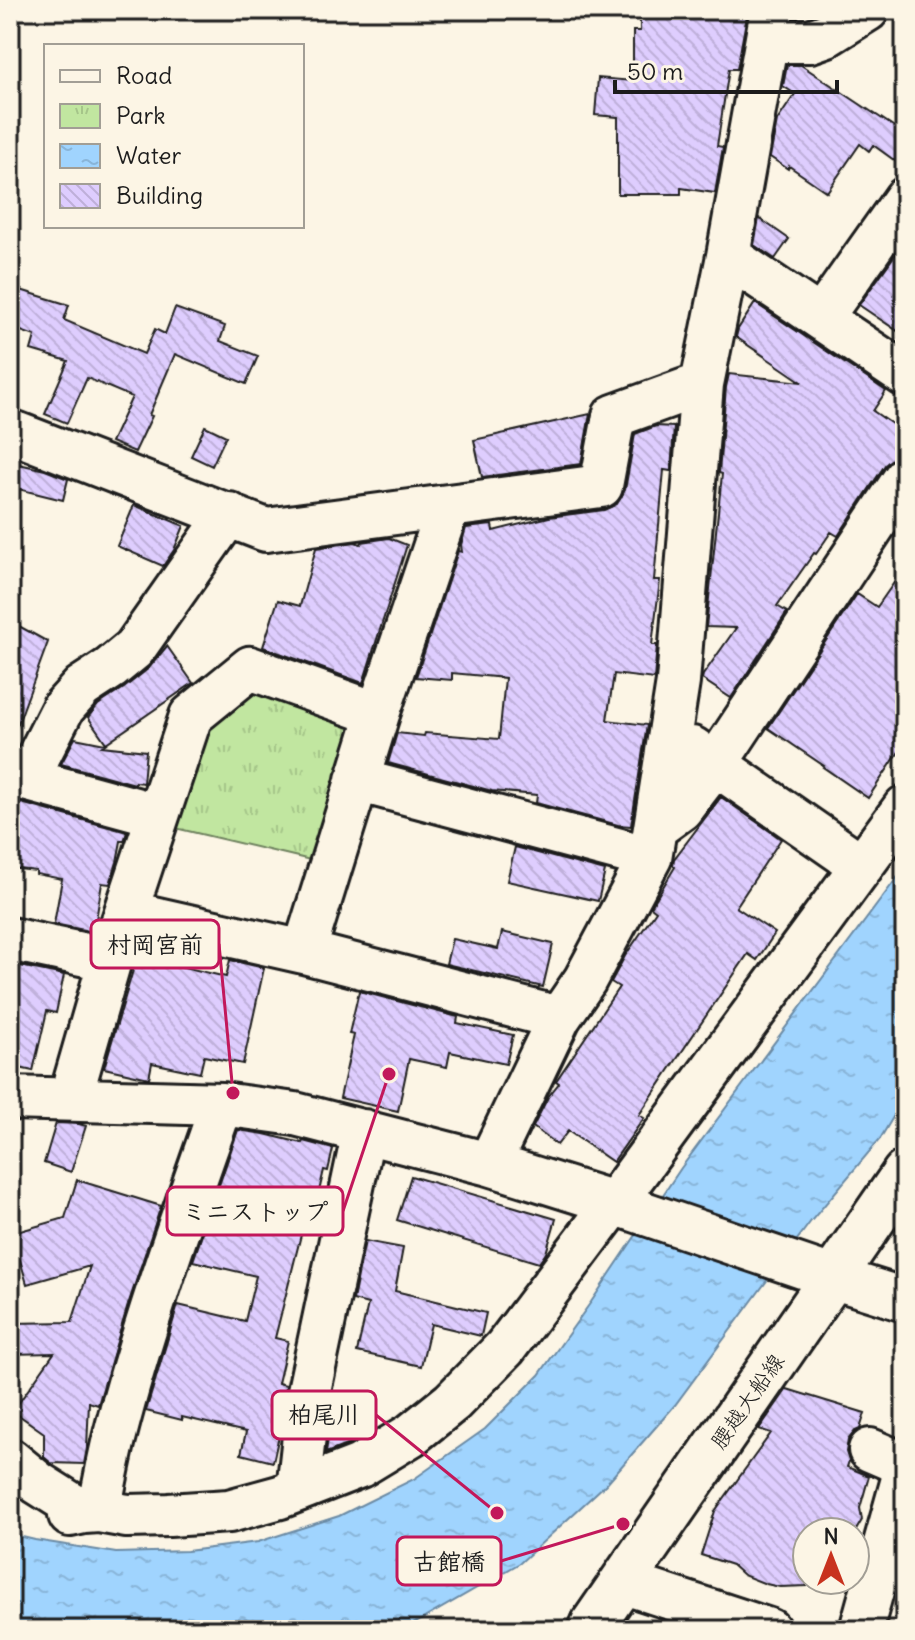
<svg xmlns="http://www.w3.org/2000/svg" width="915" height="1640" font-family="Delius,'Klee One',sans-serif">
<defs>
<pattern id="park-tufts" width="24" height="20" patternUnits="userSpaceOnUse" patternTransform="scale(2)"><rect width="24" height="20" fill="#c1e6a0"/><path d="M3 7l-1-3M5 7V3M7 7l1-3M15 17l-1-3M17 17v-4M19 17l1-3" fill="none" stroke="#a5c589"/></pattern>
<pattern id="water-ripples" width="26" height="14" patternUnits="userSpaceOnUse" patternTransform="scale(2)"><rect width="26" height="14" fill="#a0d4fe"/><path d="M2 4q2-2 4 0t4 0M15 11q2-2 4 0t4 0" fill="none" stroke="#89b5d9"/></pattern>
<pattern id="building-back-hatch" width="6" height="6" patternUnits="userSpaceOnUse" patternTransform="scale(2)"><rect width="6" height="6" fill="#decdfe"/><path d="M-1 5l2 2M0 0l6 6M5-1l2 2" fill="none" stroke="#beafd9"/></pattern>
</defs>
<rect width="100%" height="100%" fill="#fcf5e5"/>
<filter id="ink" filterUnits="userSpaceOnUse"><feTurbulence type="fractalNoise" baseFrequency=".0125" numOctaves="2"/><feDisplacementMap in="SourceGraphic" scale="16" xChannelSelector="R" yChannelSelector="G"/><feConvolveMatrix kernelMatrix="1 2 1 2 8 2 1 2 1" color-interpolation-filters="sRGB"/></filter>
<g filter="url(#ink)">
<path fill="url(#park-tufts)" stroke="#6e815e" stroke-width="2" d="M253 686 358 723 315 861 171 827 204 725Z"/>
<path fill="url(#water-ripples)" stroke="#6b8aa4" stroke-width="2" d="M905 867V1097L880 1139 811 1221 675 1405 606 1484 520 1563 419 1621 400 1630H10V1534L35 1540 116 1553 187 1551 258 1542 339 1516 414 1479 485 1429 539 1375 591 1302 681 1168Z"/>
<path fill="url(#building-back-hatch)" stroke="#1c1c1c" stroke-width="2" d="M640 10H748L737 69H729L717 146 723 147 715 193 681 188V194H618V117L595 115 598 78 633 81V31H640Z
M787 65H801L905 134V168L873 145 869 151 860 144 827 192 789 166 788 169 770 157 777 121 795 94 783 86Z
M759 218 789 239 775 259 754 245Z
M905 241V336L859 305Z
M14 288 69 305 64 320 144 354 155 329 165 334 175 308 225 326 220 341 258 356 246 384 175 354 149 415 152 416 135 452 111 442 132 397 87 378 67 423 45 414 68 361 31 350 35 336 10 327V301Z
M755 303 886 391 873 411 905 433V444L896 456 885 465 838 536 831 532 816 554 814 553 777 606 787 612 731 698 702 679 703 675 736 628 706 627 722 474 719 473 726 387 729 374 802 382 736 337 738 329Z
M590 414 581 464 482 477 474 440Z
M205 426 226 436 212 466 191 456Z
M656 426 674 427 671 471 664 470 654 580H660L652 645H657L654 679 614 674 607 720 647 725 631 826 618 825 536 803 537 795 492 791 388 763 397 733 424 736 425 733 499 739 505 678 452 673V680L416 677 458 551 462 552 461 545 466 528 492 525 493 531 549 517 604 510 617 504 625 490 635 434Z
M10 462 45 470 68 479 63 500 10 487Z
M134 505 184 526 174 550 163 566 117 546Z
M389 538 407 545 363 683 263 647 278 600 300 606 316 548 355 542 361 544 362 542Z
M905 567V743L868 798 823 767 824 766 768 728 857 594 877 607Z
M17 625 48 642 13 737H10V638Z
M167 646 193 683 106 743 88 717 98 705 124 688 149 668Z
M75 738 105 744 102 746 146 751 143 783 135 782V784L61 764Z
M721 797 781 839 736 907 775 933 757 960 748 954 639 1115 644 1118 613 1162 568 1131 557 1145 533 1127 548 1097 559 1083 556 1081 619 987 611 982 625 956 656 911 651 907 675 867 673 865 674 859Z
M10 800 127 832 124 841H121L117 862 110 884 102 883 94 932 54 924 62 879 36 874V871L10 868Z
M515 847 605 871 598 901 507 881Z
M502 932 553 944 543 987 446 964 452 939 498 949Z
M142 940 170 946 167 963 226 977 230 960 264 968 243 1064 204 1056 200 1073 152 1063 149 1078 104 1068Z
M10 964 64 975 56 1013 47 1011 33 1071 10 1066Z
M359 991 458 1017 457 1023 513 1035 506 1064 450 1052 447 1067 409 1059 398 1111 340 1098 354 1035 349 1034Z
M56 1123 79 1124 86 1126 71 1172 44 1163Z
M238 1130 264 1134 302 1143 303 1141 333 1149 328 1171 324 1170 313 1217 306 1215 275 1338 288 1341 278 1383 286 1385 281 1426 273 1462 241 1454 246 1432 182 1417V1420L146 1411 178 1305 245 1321 256 1276 193 1261Z
M411 1176 556 1219 546 1253 539 1263 397 1220Z
M77 1180 161 1206 128 1305 98 1405 89 1402 87 1448 84 1464 51 1463 44 1457V1433L13 1411 54 1353 10 1354V1323L72 1322 90 1266 27 1284 20 1260 10 1262V1234L65 1218Z
M365 1241 403 1248 395 1291 486 1313 481 1336 431 1324 421 1366 357 1352 368 1304 353 1300Z
M787 1389 865 1413 860 1429 855 1431 848 1440 846 1452 849 1461 847 1467 869 1476 860 1508 862 1520 855 1532H807V1586L780 1587 766 1584 743 1575 732 1565 701 1555 715 1511 771 1433 759 1429Z
M346 1412 360 1438 349 1444 326 1453 330 1422Z"/>
<g fill="none" stroke-linecap="round" stroke-linejoin="round">
<g stroke="#1c1c1c" stroke-width="48">
<path id="minor" d="M767 41H810L827 35 867 10
M728 256 905 375
M821 318 905 199
M10 431 266 530 601 486 614 416 702 384
M692 748 862 866
M10 775 157 815
M27 779 63 708 82 687 111 668 134 649 229 514
M357 780 650 858
M655 828 678 682 702 384 728 256 772 10
M126 912 304 952 559 1018
M10 939 110 960
M304 952 378 714 448 507
M10 1098 222 1104 295 1114 489 1164 614 1203 832 1277 905 1300
M70 1099 110 960 191 716 250 668 378 714
M489 1164 559 1018 585 980 650 858 655 828 681 809 715 765 905 478
M870 1450 905 1465
M10 1460 38 1483 84 1512
M298 1490 309 1391 364 1131
M99 1511C104 1487 108 1463 114 1439 143 1325 183 1215 222 1104
M70 1515 84 1512 99 1511 127 1516 169 1515 229 1511 280 1497 360 1466 411 1435 452 1402 505 1348 614 1203 905 807
M622 1582 769 1630
M861 1630 905 1472"/>
</g>
<g stroke="#1c1c1c" stroke-width="50">
<path id="major" d="M591 1630 594 1623 905 1173"/>
</g>
<use href="#minor" stroke="#fcf5e5" stroke-width="42"/>
<use href="#major" stroke="#fcf5e5" stroke-width="44"/>
</g>
</g>
<g text-anchor="middle" stroke-width="8" stroke-linejoin="round" paint-order="stroke">
<g font-size="22" fill="#1c1c1c" stroke="#fcf5e5">
<text transform="translate(747 1401) rotate(-55)" y="8">腰越大船線</text>
</g>
</g>
<path fill="none" stroke="#c2185b" stroke-width="3" d="M233 1093L219 944M389 1074L343 1211M497 1513L376 1415M623 1524L501 1561"/>
<g fill="#c2185b" stroke="#fcf5e5" stroke-width="3">
<circle cx="233" cy="1093" r="8"/>
<circle cx="389" cy="1074" r="8"/>
<circle cx="497" cy="1513" r="8"/>
<circle cx="623" cy="1524" r="8"/>
</g>
<g fill="#fcf5e5" stroke="#c2185b" stroke-width="3">
<rect x="91" y="920" width="128" height="48" rx="8"/>
<rect x="167" y="1187" width="176" height="48" rx="8"/>
<rect x="272" y="1391" width="104" height="48" rx="8"/>
<rect x="397" y="1537" width="104" height="48" rx="8"/>
</g>
<g font-size="24" text-anchor="middle" font-weight="bold" fill="#1c1c1c">
<text x="155" y="953">村岡宮前</text>
<text x="255" y="1220">ミニストップ</text>
<text x="324" y="1423">柏尾川</text>
<text x="449" y="1570">古館橋</text>
</g>
<rect width="915" height="1640" fill="none" stroke="#fcf5e5" stroke-width="40"/>
<rect x="20" y="20" width="875" height="1600" fill="none" stroke="#1c1c1c" stroke-width="3" filter="url(#ink)"/>
<rect x="44" y="44" width="260" height="184" fill="#fcf5e5" stroke="#a29e95" stroke-width="2"/>
<rect x="60" y="70" width="40" height="12" fill="#fcf5e5" stroke="#a29e95" stroke-width="2"/>
<text x="116" y="84" font-size="24" fill="#1c1c1c">Road</text>
<rect x="60" y="104" width="40" height="24" fill="url(#park-tufts)" stroke="#a29e95" stroke-width="2"/>
<text x="116" y="124" font-size="24" fill="#1c1c1c">Park</text>
<rect x="60" y="144" width="40" height="24" fill="url(#water-ripples)" stroke="#a29e95" stroke-width="2"/>
<text x="116" y="164" font-size="24" fill="#1c1c1c">Water</text>
<rect x="60" y="184" width="40" height="24" fill="url(#building-back-hatch)" stroke="#a29e95" stroke-width="2"/>
<text x="116" y="204" font-size="24" fill="#1c1c1c">Building</text>
<g transform="translate(831 1556)"><circle r="38" fill="#fcf5e5" stroke="#a29e95" stroke-width="2"/>
<path d="M0-6L14 30L0 20L-14 30Z" fill="#c8321e"/>
<text y="-12" font-size="22" font-weight="bold" text-anchor="middle" fill="#1c1c1c">N</text>
</g>
<path d="M615 80v12h222v-12" fill="none" stroke="#1c1c1c" stroke-width="4"/>
<text x="627" y="80" font-size="24" fill="#1c1c1c" stroke="#fcf5e5" stroke-width="6" paint-order="stroke">50 m</text>
</svg>
